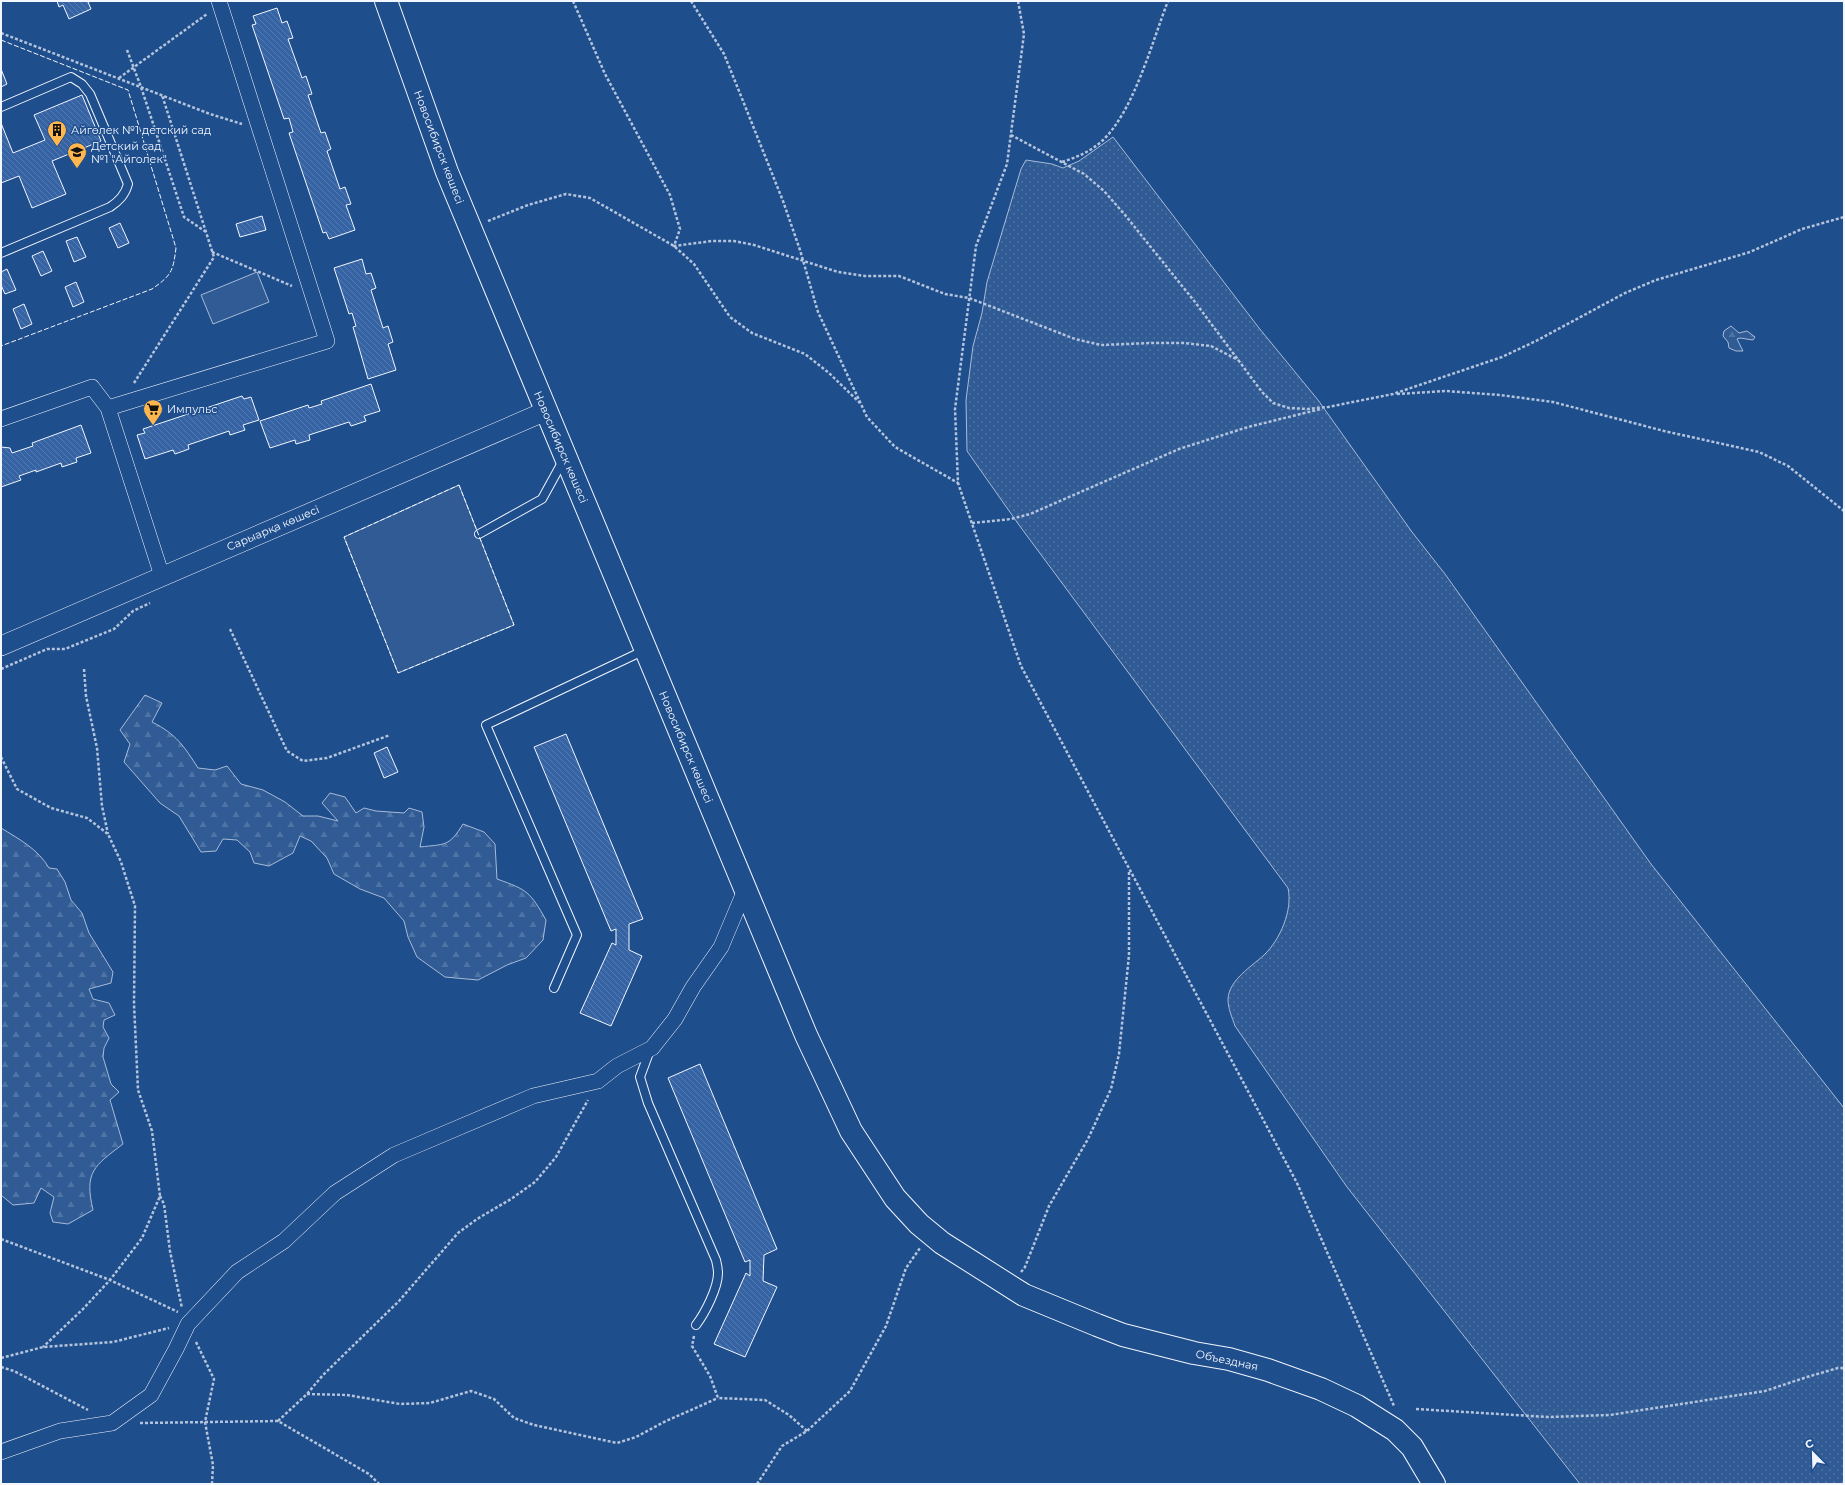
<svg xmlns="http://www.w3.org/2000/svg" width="1845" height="1485" font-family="Montserrat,sans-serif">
<defs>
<pattern id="grass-dots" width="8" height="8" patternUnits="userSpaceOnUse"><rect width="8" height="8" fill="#305b95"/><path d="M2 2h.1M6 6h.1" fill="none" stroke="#4e73a5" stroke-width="1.8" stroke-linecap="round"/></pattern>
<pattern id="forest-firs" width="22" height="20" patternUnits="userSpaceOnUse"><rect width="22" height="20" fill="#305b95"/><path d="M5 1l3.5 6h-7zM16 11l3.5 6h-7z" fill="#4e73a5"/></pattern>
<pattern id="building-back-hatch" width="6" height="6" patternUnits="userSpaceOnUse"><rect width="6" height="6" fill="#3563a3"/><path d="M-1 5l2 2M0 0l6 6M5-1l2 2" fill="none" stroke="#537ab1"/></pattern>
</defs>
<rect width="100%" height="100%" fill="#1f4e8c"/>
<path fill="url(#grass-dots)" stroke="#a8bbd7" d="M1113 137 1259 328 1318 400 1412 532 1445 574 1651 864 1844 1108V1484H1580L1347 1187 1235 1026C1232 1017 1228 1009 1228 999 1229 980 1251 967 1264 955 1280 940 1293 910 1288 888L1019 525 967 451 966 400 973 346 982 313 987 282 1021 169 1026 160 1052 164 1063 168 1079 161Z"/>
<path fill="url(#forest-firs)" stroke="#a8bbd7" d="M1731 326 1739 333 1747 331 1755 337 1753 340 1740 338 1737 339 1743 351H1736L1729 348 1728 342 1723 336 1724 331Z
M145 695 162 703 152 722C176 734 184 746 198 768L215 770 227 766 241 784 263 790 285 802 303 816H318L338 821 322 803 330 793 345 797 356 813 364 808 376 811 404 813 409 808 422 812 424 827 420 847C445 844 449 847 463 824L484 832 495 844 497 879C528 890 530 892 546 920L543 940 526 958 507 965 478 980 445 977 417 957 408 937 404 921 384 898 360 889 334 874 327 858 311 841 300 836 293 853 269 866 254 863 250 852 237 840 223 839 216 851 201 852 179 816 160 803 124 762 130 744 120 730Z
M1 828C19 839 38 849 49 868L57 869 65 882 71 900 82 913 89 933 113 972 111 983 89 989 93 999 109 1003 115 1015 104 1020 103 1027 109 1038 104 1048 103 1057 111 1084 119 1092 110 1100 123 1144C94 1166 84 1172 93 1210L68 1224 53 1222 50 1213 54 1197 41 1188 34 1203 13 1205 1 1195Z"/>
<path fill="#305b95" stroke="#a8bbd7" d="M257 272 269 302 213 324 201 295Z
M459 485 514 625 398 673 344 537Z"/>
<path fill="url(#building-back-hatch)" stroke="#f2f6ff" d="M57 1H92L88 2 91 9 69 19 63 5 59 7Z
M277 8 282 23 287 21 293 38 288 39 302 78 306 76 312 94 308 95 321 133 325 132 331 149 327 151 340 189 345 187 351 204 346 205 355 230 329 239 326 232 323 233 289 133 293 132 289 118 284 119 252 25 256 24 253 16Z
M1 69 7 84 1 87Z
M82 95 101 141 52 161 66 194 32 208 19 176 1 183V123L13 153 45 140 34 115Z
M262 216 266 230 240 237 236 224Z
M120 223 129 243 118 248 109 228Z
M77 237 86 257 74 262 66 241Z
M43 251 52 271 41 276 32 256Z
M362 259 366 274 371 273 376 288 371 290 383 328 388 326 393 342 388 344 396 370 368 379 353 327 356 326 352 313 349 314 334 268Z
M7 269 16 290 5 294 1 285V272Z
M76 282 84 302 73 307 65 287Z
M24 304 32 324 21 329 13 309Z
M371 384 380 411 364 416 366 421 351 426 349 422 309 435 310 440 296 444 295 440 270 448 260 421 308 405 309 408 322 404 321 401Z
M242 396 244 399 251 397 259 420 243 425 245 430 230 435 229 431 188 445 189 449 175 454 173 450 145 459 137 435 145 433 143 429Z
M81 425 91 453 76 458 77 462 62 467 61 463 36 472V470L19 476 21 480 1 487V447L10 448 12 453 33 446 32 443Z
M566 734 643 919 629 924V950L642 956 611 1026 580 1013 612 943 616 945V929L611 931 534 747Z
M387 747 398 772 384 778 374 753Z
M700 1064 777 1249 764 1255 763 1281 777 1287 745 1357 714 1344 746 1273 750 1276V1260L745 1262 668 1078Z"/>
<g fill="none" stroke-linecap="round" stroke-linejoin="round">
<g stroke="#f2f6ff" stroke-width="10">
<path id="service" d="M1 107 71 77 82 84 90 94 128 184C125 195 119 201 110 207L1 253
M479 534 542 499 564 459
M554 988 577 935 486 725 645 650
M650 1050 640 1077 648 1103 716 1260C717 1264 718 1269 718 1273 718 1288 705 1313 696 1325"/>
</g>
<g stroke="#f2f6ff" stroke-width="16">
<path id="minor" d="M108 408 162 576
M1 419 92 387 108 408 327 341 219 1
M1 1452 60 1431 112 1423 151 1395 176 1349 188 1324 237 1272 284 1241 335 1193 394 1155 533 1096 598 1081 617 1066 652 1048 675 1019 693 987 721 947 745 890"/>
</g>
<g stroke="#f2f6ff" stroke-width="20">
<path id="tertiary" d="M1 646 546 411"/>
</g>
<g stroke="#f2f6ff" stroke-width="24">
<path id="secondary" d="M386 1 447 172 806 1035 851 1131 895 1198 919 1224 942 1243 1024 1295 1097 1325 1123 1335 1194 1353 1229 1359 1268 1370 1321 1389 1357 1406 1395 1430 1412 1447 1434 1484"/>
</g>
<path stroke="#b3c4dc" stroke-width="2.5" stroke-dasharray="3 2" stroke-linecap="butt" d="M573 1 605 74 670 195 680 229 674 246 712 241H734L754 245 838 272 865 276H899L945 294 969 298 1075 339 1101 345 1152 343H1184L1211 346 1238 360
M691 1 724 54 741 96 783 201 800 250 818 312 867 417 895 447 958 483
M1018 1 1024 34 1007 164 976 246 955 409 958 483 1021 666 1297 1183 1394 1406
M1 33 210 114 242 124
M127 50 141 87 184 217 206 232
M119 78 207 14
M1011 135 1084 174 1104 191 1125 215 1195 302 1262 392 1273 403 1289 408 1308 409 1328 407 1393 394 1502 357 1536 341 1625 293 1656 280 1750 252 1802 229 1844 217
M1062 162C1077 157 1090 152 1102 141 1134 111 1152 42 1168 1
M488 221 528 205 566 194 590 198 674 246 694 264 730 317 752 333 805 354 829 373 860 403
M212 252 292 286
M134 383 214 257 162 95
M1397 394 1446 391 1500 395 1553 402 1664 431 1759 452 1788 466 1844 511
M972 523 1011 519 1030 514 1179 449 1248 427 1321 409
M230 629 287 751 303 761 327 758 390 735
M1 669 47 649H65L114 629 133 611 150 603
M84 669 86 696 97 748 102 806 108 834
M1 757 17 789 51 808 87 818 108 834 121 862 135 906 134 1004 138 1090 152 1131 160 1196 142 1238 110 1280 83 1309 43 1347
M160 1196 164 1204 170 1251 182 1308
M1 1239 110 1280 178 1312
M1021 1272 1025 1267 1049 1206 1088 1139 1111 1089 1119 1054 1129 955V872
M694 1336 692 1346 710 1376 718 1398 765 1400 789 1415 807 1431
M196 1342 214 1379 205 1422 213 1465 212 1484
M1 1358 43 1347 113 1342 169 1328
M1 1367 14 1371 88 1410
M307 1394 347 1395 400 1404 430 1403 471 1391 494 1399 514 1418 534 1425 617 1443 636 1437 664 1422 718 1398
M1416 1409 1548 1417 1610 1415 1765 1391 1807 1377 1838 1368H1844
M278 1421 307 1394 323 1375 399 1301 458 1233 477 1219 511 1199 535 1182 556 1157 588 1100
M140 1423 278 1421 369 1474 379 1484
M757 1484 782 1446 807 1431 850 1391 886 1326 906 1268 920 1248"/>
<use href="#service" stroke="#1f4e8c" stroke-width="8"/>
<use href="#minor" stroke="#1f4e8c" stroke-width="15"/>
<use href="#tertiary" stroke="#1f4e8c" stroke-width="19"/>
<use href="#secondary" stroke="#1f4e8c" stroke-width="22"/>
<path stroke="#f2f6ff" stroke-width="1" stroke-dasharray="5 2" stroke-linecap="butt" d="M1 40 128 90 176 248C173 271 172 275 152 289L1 346
M459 485 514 625 398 673 344 537Z"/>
</g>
<defs>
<g id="building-pin" transform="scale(1)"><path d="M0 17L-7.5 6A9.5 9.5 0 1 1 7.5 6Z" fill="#ffb74d" stroke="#1f4e8c"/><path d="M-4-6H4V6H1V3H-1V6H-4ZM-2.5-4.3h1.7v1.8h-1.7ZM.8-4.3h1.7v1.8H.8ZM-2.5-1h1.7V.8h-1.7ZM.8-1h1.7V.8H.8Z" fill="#111"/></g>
<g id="school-pin" transform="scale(1)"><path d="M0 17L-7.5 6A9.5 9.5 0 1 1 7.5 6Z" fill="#ffb74d" stroke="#1f4e8c"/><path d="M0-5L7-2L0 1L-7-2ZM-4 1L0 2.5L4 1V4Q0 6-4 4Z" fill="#111"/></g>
<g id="supermarket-pin" transform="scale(1)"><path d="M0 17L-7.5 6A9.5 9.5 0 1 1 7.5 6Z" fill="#ffb74d" stroke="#1f4e8c"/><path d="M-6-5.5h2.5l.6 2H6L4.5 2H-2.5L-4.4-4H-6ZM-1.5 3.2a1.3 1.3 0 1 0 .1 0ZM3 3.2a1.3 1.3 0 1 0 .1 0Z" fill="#111"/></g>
</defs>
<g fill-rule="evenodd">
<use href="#building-pin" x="57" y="130"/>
<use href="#school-pin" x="77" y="152"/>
<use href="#supermarket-pin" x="153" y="409"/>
</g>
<g text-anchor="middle" stroke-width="3" stroke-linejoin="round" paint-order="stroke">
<g font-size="11" fill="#f2f6ff" stroke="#1f4e8c" text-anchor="start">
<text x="71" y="134">Айгөлек №1 детский сад</text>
<text x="91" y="150">Детский сад<tspan x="91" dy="13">№1 "Айголек"</tspan></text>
<text x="167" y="413">Импульс</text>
</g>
<g font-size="11" fill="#f2f6ff" stroke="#1f4e8c">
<text transform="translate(439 147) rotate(69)" y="4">Новосибирск көшесі</text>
<text transform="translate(561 447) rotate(67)" y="4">Новосибирск көшесі</text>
<text transform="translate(273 528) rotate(-23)" y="4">Сарыарқа көшесі</text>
<text transform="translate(686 747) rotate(67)" y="4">Новосибирск көшесі</text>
<text transform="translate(1227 1360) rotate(12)" y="4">Объездная</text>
</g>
</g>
<rect width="1845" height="1485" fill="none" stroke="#f2f6ff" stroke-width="4"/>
<g transform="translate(1813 1453) rotate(337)" stroke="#1f4e8c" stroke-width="3" paint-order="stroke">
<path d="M0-3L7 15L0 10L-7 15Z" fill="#f2f6ff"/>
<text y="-6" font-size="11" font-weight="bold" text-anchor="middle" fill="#f2f6ff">С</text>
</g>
</svg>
